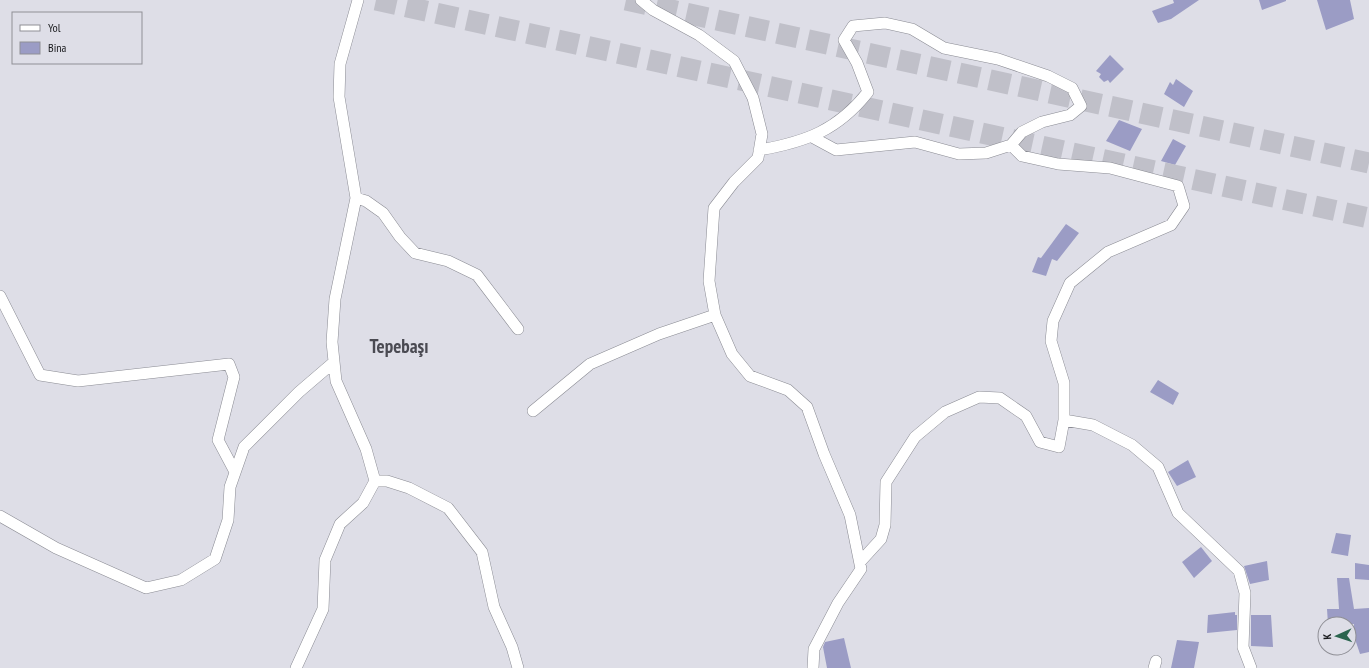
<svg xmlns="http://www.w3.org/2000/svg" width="1369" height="668" font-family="'PT Sans Narrow',sans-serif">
<rect width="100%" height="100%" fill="#dedee7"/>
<path fill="#9b9cc5" d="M1173 0H1199L1171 19 1158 23 1152 11 1174 3Z
M1259 0H1286V1L1262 10Z
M1317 0H1350L1354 19 1326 30Z
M1110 55 1124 69 1110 83 1108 80 1104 82 1099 77 1101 74 1096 71Z
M1176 79 1193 91 1184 107 1164 94 1170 82 1173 85Z
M1119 120 1142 129 1130 151 1106 141Z
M1173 139 1186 146 1175 165 1161 161Z
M1066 224 1079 233 1057 261 1052 259 1046 276 1032 272 1038 257 1041 258Z
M1158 380 1179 393 1173 405 1150 392Z
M1188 460 1196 477 1177 486 1168 472Z
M1336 533 1351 535 1348 556 1331 553Z
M1201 547 1212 561 1194 578 1182 562Z
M1267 561 1269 580 1250 584 1244 566Z
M1355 563 1369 565V580L1355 579Z
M1337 578H1349L1354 609 1369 608V652L1360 654 1353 633 1354 624H1328L1327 609H1339Z
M1235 612V615H1237V630L1207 633 1208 615Z
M1251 615H1271L1273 647 1251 646Z
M844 638 851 668H827L823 647 825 642Z
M1177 640 1199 642 1194 668H1171Z"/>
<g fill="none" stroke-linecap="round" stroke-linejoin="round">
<path stroke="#c0c0c9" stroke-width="21" stroke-dasharray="21 10" stroke-linecap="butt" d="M376 0 1369 218
M626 0 1369 163"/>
<g stroke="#8a8b93" stroke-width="12">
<path id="street" d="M641 0 653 10 699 35 734 61 753 98 762 134 758 158 734 182 714 208 709 281 715 315 732 354 750 376 788 390 807 407 824 454 850 515 861 569 838 603 814 649 813 668
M812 137 836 150 915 142 959 154 986 153 1011 145
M759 150C806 142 838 130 868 92L857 63 844 40 853 26 885 23 912 29 944 48 998 59 1048 76 1072 88 1081 106 1070 115 1042 122 1022 132 1011 145 1022 156 1058 164 1110 168 1178 186 1184 206 1171 225 1108 252 1070 283 1053 321 1051 341 1064 383V420L1059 447 1040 442 1026 416 1000 398 979 397 945 412 915 437 886 482 885 525 881 539 860 562
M356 198 366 201 383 213 400 237 415 253 448 261 477 275 518 329
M0 296 40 375 78 381 229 364 234 377 218 440 235 472
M533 411 590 364 659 334 715 315
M1064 420 1093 425 1132 445 1158 467 1178 513 1239 571 1245 593 1243 647 1251 668
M375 481H387L409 488 448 508 482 552 494 607 512 647 518 668
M0 516 56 548 146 588 181 580 215 559 228 520 230 487 244 447 299 392 334 362
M296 668 323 609 325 560 340 524 363 503 375 481 366 449 336 381 332 342 335 299 356 198 339 97 340 64 358 0
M1154 668 1156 661"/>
</g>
<use href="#street" stroke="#fff" stroke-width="11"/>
</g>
<g text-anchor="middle" stroke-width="3" stroke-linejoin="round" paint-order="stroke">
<g font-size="19" font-weight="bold" fill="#4a4a52" stroke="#dedee7">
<text x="399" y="353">Tepebaşı</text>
</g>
</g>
<rect x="12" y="12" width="130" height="52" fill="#dedee7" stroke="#8f8f96"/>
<rect x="20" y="25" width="20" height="6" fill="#ffffff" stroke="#8f8f96"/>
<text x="48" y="32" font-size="12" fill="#18191c">Yol</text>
<rect x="20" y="42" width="20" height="12" fill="#9b9cc5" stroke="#8f8f96"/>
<text x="48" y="52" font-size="12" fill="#18191c">Bina</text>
<g transform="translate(1337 636) rotate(267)"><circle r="19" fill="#dedee7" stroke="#8f8f96"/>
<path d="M0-3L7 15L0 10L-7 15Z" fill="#2b654f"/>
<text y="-6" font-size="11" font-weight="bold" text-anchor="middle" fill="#18191c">K</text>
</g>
</svg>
